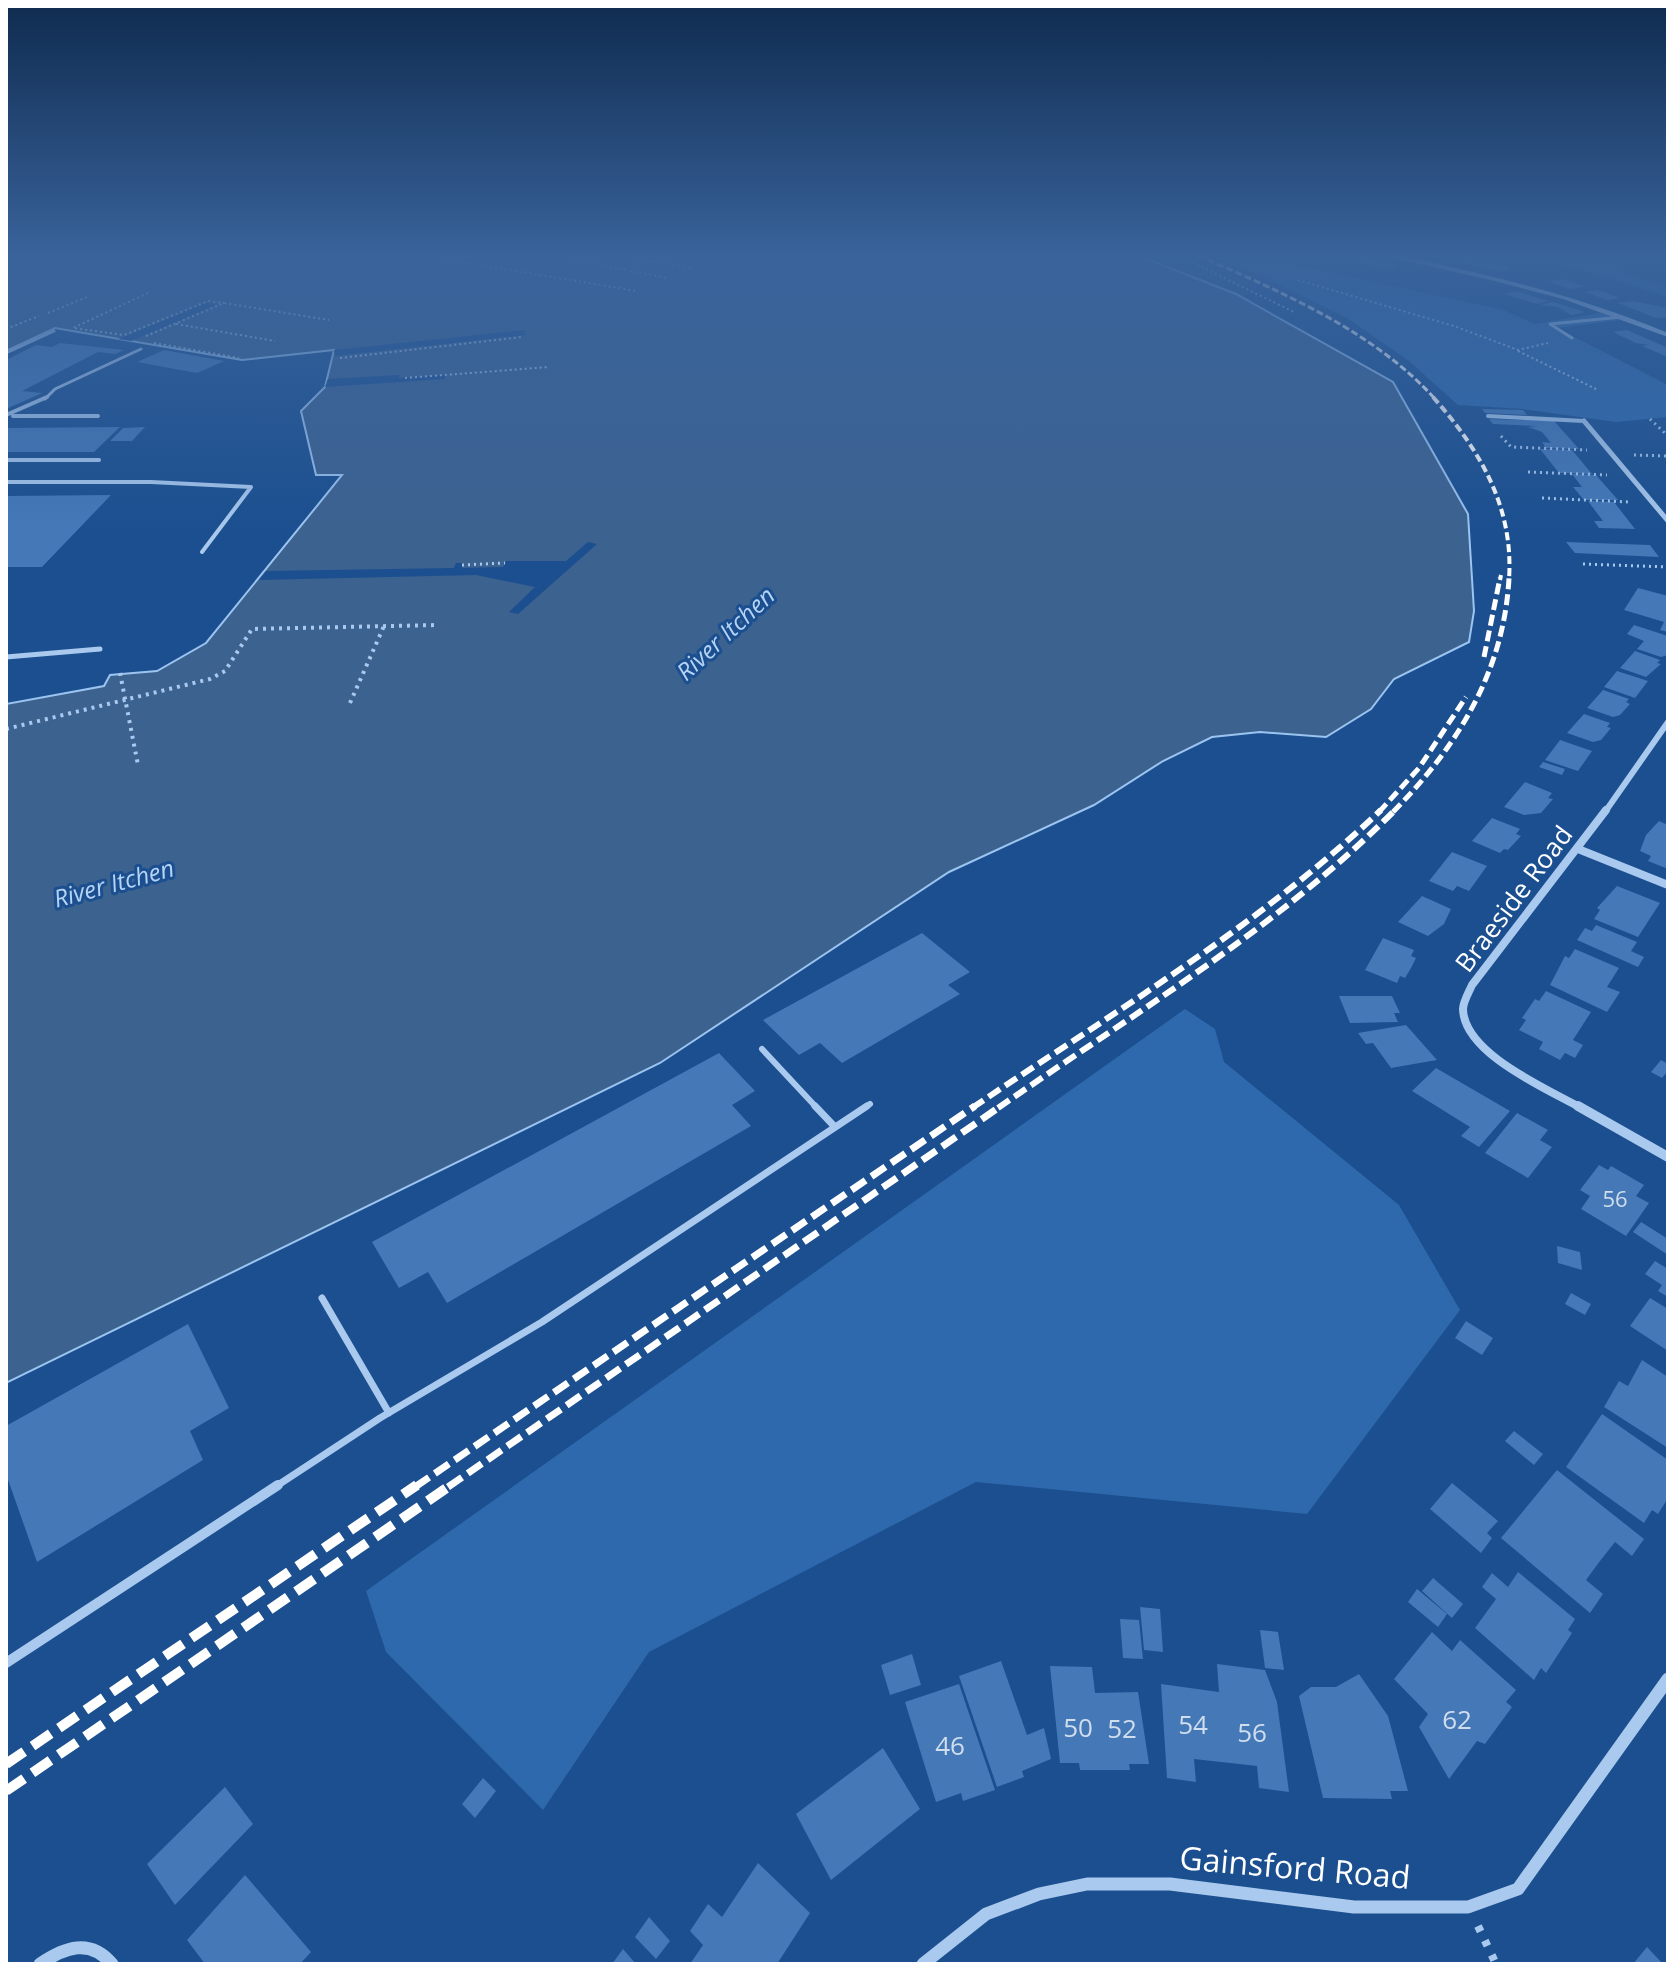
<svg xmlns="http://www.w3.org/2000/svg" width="1674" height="1970" font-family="'Open Sans',sans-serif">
<rect width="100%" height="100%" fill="#1b4f8f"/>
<path fill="#2e69ad" d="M1208 256H1252L1504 310 1535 324 1601 313 1621 320 1557 328 1668 385V417L1616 422 1523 409 1458 405 1409 361 1347 318 1254 272Z
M1518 256 1605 257 1627 270 1625 274 1668 287V300L1665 296 1589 272Z
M1185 1009 1215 1029 1224 1062 1399 1205 1460 1310 1307 1514 976 1482 649 1652 543 1810 386 1652 366 1591Z"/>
<path fill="#3c6290" stroke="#9cc4f0" stroke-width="2" d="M6 256H1139L1236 294 1393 382 1468 514 1474 611 1469 642 1394 679 1371 709 1326 737 1260 732 1212 737 1163 761 1094 805 949 872 660 1063 6 1383V704L104 686 110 675 157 671 206 643 342 475H316L301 411 325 387 334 350 242 360 55 328 6 351Z"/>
<path fill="#1b4f8f" d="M206 303 217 305 131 341 118 339Z
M524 330 526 335 335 356 334 350Z
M399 375V378L445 375V379L325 387 328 379Z
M588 542 597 544 518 614 509 612 535 587 476 575 259 580 266 571 454 568 456 563H463L462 568 503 567 506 561H566Z"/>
<path fill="#4478b7" d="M1432 256 1465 257 1475 261 1467 264Z
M1364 258 1379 261 1397 265 1389 269 1356 262Z
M1478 261 1488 262 1510 268 1502 271 1470 265Z
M1562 279 1574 283 1585 286 1572 289 1549 282Z
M1598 290 1610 294 1620 298 1607 300 1585 292Z
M1516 291 1548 301 1537 304 1505 294Z
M1633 301 1668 308 1665 310 1668 317 1656 318 1618 303Z
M1553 302 1585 312 1571 315 1558 307 1540 305Z
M1627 330 1668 348V357L1642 346 1649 345 1636 343 1613 332Z
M60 343 124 350 115 354 98 352 22 391 42 393 6 409V360L36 345 52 347Z
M164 350 224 361 197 373 137 362Z
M1482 409 1523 410 1527 415 1485 413Z
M1489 419 1554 421 1579 449 1546 448 1542 442 1551 443 1542 432 1528 427 1537 426 1493 424Z
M120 427 94 452H6V428Z
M145 427 132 441H110L123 428Z
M1540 449 1572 450 1592 474 1559 473Z
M1572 474 1596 475 1618 500H1584L1573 487H1582Z
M111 495 42 567H6V496Z
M1588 501 1614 502 1635 529 1599 528 1594 521H1603Z
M1566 542 1650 545 1659 557 1575 553Z
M1638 588 1668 596V632L1660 630 1664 622 1624 610Z
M1634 625 1668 636V655L1661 657 1637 649 1644 641 1627 634Z
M1635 651 1660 660 1657 663 1661 664 1646 677 1620 668Z
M1617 671 1648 681 1635 698 1604 687Z
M1603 690 1629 699 1626 702 1630 704 1620 715 1613 717 1587 708Z
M1584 714 1610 723 1607 727 1611 728 1601 740 1593 742 1567 733Z
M1560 740 1592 751 1578 771 1545 760Z
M1543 762 1565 769 1562 775 1539 767Z
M1525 782 1552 793 1548 798 1553 799 1541 813 1524 815 1504 807Z
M1492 818 1520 829 1516 834 1521 836 1508 850 1504 849 1500 853 1472 841Z
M1659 821 1668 825V869L1648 861 1651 856 1640 851 1646 835Z
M1452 852 1487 866 1469 891 1457 886 1453 891 1429 881Z
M1617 886 1660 903 1638 937 1594 919 1600 910 1597 908Z
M1422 896 1451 909 1444 924 1428 936 1398 922Z
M1596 925 1637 942 1631 951 1644 957 1638 967 1577 940 1585 928 1592 931Z
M922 933 970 972 948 985 960 994 842 1063 820 1043 799 1055 763 1020Z
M1383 938 1414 950 1411 956 1416 958 1411 968 1405 978 1400 976 1397 983 1365 970Z
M1575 949 1619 968 1607 987 1620 992 1607 1012 1550 985 1565 956 1569 958Z
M1546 991 1591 1012 1573 1040 1583 1045 1575 1058 1565 1053 1560 1060 1539 1049 1543 1042 1519 1030 1526 1020 1522 1018 1535 999 1539 1001Z
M1339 996H1392L1400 1013H1394L1398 1022 1350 1023Z
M1406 1025 1437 1060 1391 1068 1373 1043 1366 1044 1358 1033Z
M719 1053 755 1091 732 1105 751 1126 447 1303 428 1272 399 1288 372 1242Z
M1661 1060 1668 1064V1071L1662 1078 1651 1072Z
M1436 1068 1510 1111 1479 1147 1461 1136 1470 1127 1412 1091Z
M1517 1113 1548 1130 1540 1140 1552 1147 1528 1178 1485 1153Z
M1599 1165 1608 1170 1611 1166 1644 1185 1636 1196 1649 1203 1626 1236 1581 1209 1590 1196 1580 1190Z
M1641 1222 1668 1239V1255L1633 1232Z
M1557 1246 1580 1252 1582 1270 1558 1263Z
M1655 1261 1668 1269V1297L1658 1291 1662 1285 1645 1274Z
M1571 1293 1591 1304 1585 1315 1565 1304Z
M1650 1298 1668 1309V1351L1630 1326Z
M1466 1321 1493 1338 1482 1355 1455 1338Z
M188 1324 229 1408 190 1431 203 1460 37 1562 6 1474V1426Z
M1642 1360 1668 1377V1448L1604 1407 1619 1381 1628 1386Z
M1602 1414 1668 1460V1498L1658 1514 1652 1510 1644 1523 1566 1467Z
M1514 1431 1543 1454 1534 1465 1505 1441Z
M1557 1470 1644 1539 1632 1556 1615 1542 1600 1561 1586 1580 1603 1594 1590 1613 1501 1538Z
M1452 1483 1498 1521 1487 1533 1492 1538 1481 1553 1430 1509Z
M1518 1572 1575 1619 1568 1630 1572 1633 1546 1673 1541 1668 1534 1680 1475 1628 1496 1599 1482 1587 1492 1573 1508 1587Z
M1433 1578 1463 1604 1452 1618 1422 1591Z
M1417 1589 1447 1614 1438 1627 1408 1602Z
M1140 1607 1160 1609 1163 1652 1144 1650Z
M1120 1619 1139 1620 1143 1659 1123 1658Z
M1260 1630 1278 1632 1284 1670 1265 1668Z
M1432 1632 1452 1651 1460 1640 1516 1690 1506 1702 1512 1707 1485 1744 1477 1741 1449 1779 1419 1727 1428 1714 1394 1679Z
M912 1654 921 1685 890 1695 881 1665Z
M1001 1661 1027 1735 1044 1728 1051 1759 1022 1771 1024 1777 997 1787 959 1676Z
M1217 1664 1265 1670 1277 1702 1289 1792 1259 1788 1257 1766 1194 1759 1196 1782 1167 1778 1161 1684 1219 1692Z
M1050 1666 1092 1667 1095 1693 1138 1692 1149 1764H1129L1130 1770H1080L1079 1763H1060Z
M1359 1674 1388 1716 1408 1791H1390L1392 1799 1323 1798 1299 1696 1311 1687H1336Z
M959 1684 995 1790 963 1801 961 1793 936 1802 905 1702Z
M883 1748 920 1809 831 1880 796 1814Z
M483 1778 496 1791 475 1818 462 1804Z
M225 1787 253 1824 175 1905 147 1864Z
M758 1863 810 1913 777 1964H690L703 1945 690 1931 708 1904 722 1917Z
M245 1875 311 1952 300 1964H205L187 1940Z
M649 1917 670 1941 656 1959 635 1937Z
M1647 1947 1663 1964H1633Z
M623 1949 636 1964H612Z"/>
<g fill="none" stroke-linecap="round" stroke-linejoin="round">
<path stroke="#a9c9ee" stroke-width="2" stroke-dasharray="2 3" stroke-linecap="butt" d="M426 256 636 291
M556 256 666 278
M624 256 693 269
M1179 256 1294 312
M1298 280 1454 326 1518 350 1548 343
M148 293 73 328 124 335 208 301 224 303
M48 313 87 297
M176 324 275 341
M6 329 39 316
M146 336 224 303 329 320
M154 343 239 358
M1518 351 1596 389
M340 358 522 337
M405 378 549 367"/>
<path stroke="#a9c9ee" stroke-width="3" stroke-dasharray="2 4" stroke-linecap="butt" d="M1650 419 1668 436
M1501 436 1511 447 1587 450
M1634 455 1668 456
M1528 472 1607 475
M1542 498 1629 502
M1583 564 1668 567
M462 565 505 563"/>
<path stroke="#a9c9ee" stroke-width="4" stroke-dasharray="3 5" stroke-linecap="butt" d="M120 673 138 765
M350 703 384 626
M6 729 210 679 225 671 252 629 437 625"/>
<path stroke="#a9c9ee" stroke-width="8" stroke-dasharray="6 10" stroke-linecap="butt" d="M1478 1926 1496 1964"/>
<path stroke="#a9c9ee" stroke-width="3" d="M1572 338 1550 324 1622 317
M6 353 54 331
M45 399 55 389 141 349"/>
<path stroke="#a9c9ee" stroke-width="4" d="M6 415 47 397
M13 416H98
M1488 416 1584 421
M6 460H99
M6 482H151L251 487 202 552"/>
<path stroke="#a9c9ee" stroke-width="5" d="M6 657 100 649"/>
<path stroke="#a9c9ee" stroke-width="6" d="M762 1049 817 1108
M864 1108 870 1104"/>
<path stroke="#a9c9ee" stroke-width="7" d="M815 1106 835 1127
M322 1298 389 1413
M275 1487 380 1418 542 1322 867 1106"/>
<path stroke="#a9c9ee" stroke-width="10" d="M6 1663 278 1485"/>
<path stroke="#a9c9ee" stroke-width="5" d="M1584 421 1668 521"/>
<path stroke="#a9c9ee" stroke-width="6" d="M1605 812 1668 722"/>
<path stroke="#a9c9ee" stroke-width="8" d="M1578 849 1668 885
M1581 1108C1548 1089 1464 1054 1463 1009 1463 1002 1469 992 1472 985L1606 810"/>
<path stroke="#a9c9ee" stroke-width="10" d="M1578 1106 1668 1157"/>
<path stroke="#a9c9ee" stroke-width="13" d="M40 1964C65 1947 90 1938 112 1964
M923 1964 986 1914 1039 1894 1087 1884H1170L1354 1907H1468L1518 1889 1668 1679"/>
<path fill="#a9c9ee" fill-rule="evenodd" d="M1384 256C1412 256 1441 265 1469 271 1537 287 1603 306 1668 333V337L1563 299 1495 281Z"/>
<path stroke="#fff" stroke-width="3" stroke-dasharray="7 3" stroke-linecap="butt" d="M1199 256C1281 292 1374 331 1435 399"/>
<path stroke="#fff" stroke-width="4" stroke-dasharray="8 4" stroke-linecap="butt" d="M1433 397C1480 450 1514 507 1509 580
M1500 580 1501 575"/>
<path stroke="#fff" stroke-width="5" stroke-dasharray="11 5" stroke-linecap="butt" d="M1484 657 1500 578
M1379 812 1419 768 1466 697
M1393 812C1458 746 1504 671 1509 578"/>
<path stroke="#fff" stroke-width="6" stroke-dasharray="14 6" stroke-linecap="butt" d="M972 1108C1111 1014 1259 926 1381 810
M998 1108C1133 1014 1279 927 1395 810"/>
<path stroke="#fff" stroke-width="7" stroke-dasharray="17 7" stroke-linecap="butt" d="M415 1487 975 1106
M448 1487 1001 1106"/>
<path stroke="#fff" stroke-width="10" stroke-dasharray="22 10" stroke-linecap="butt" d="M6 1764 417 1485
M6 1791 451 1485"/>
</g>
<linearGradient id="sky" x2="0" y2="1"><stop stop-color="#0f2b4f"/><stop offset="0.48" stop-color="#39639b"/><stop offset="1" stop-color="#39639b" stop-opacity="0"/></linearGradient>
<rect width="1674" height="532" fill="url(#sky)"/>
<g text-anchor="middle" stroke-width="6" stroke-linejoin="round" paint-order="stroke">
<g font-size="22" fill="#d0dded">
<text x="1615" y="1207">56</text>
</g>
<g font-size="24" font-style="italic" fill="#b5d3f5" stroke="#1b4f8f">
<text transform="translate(726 634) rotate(-43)" y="8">River Itchen</text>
<text transform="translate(114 884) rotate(-15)" y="8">River Itchen</text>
</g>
<g font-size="26" fill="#fff" stroke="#1b4f8f">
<text transform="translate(1514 899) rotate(-53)" y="9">Braeside Road</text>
</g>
<g font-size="26" fill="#d0dded">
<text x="1457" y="1729">62</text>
<text x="1193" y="1734">54</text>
<text x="1078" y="1737">50</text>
<text x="1122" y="1738">52</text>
<text x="1252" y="1742">56</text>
<text x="950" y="1755">46</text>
</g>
<g font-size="32" fill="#fff" stroke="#1b4f8f">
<text transform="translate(1295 1868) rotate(5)" y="11">Gainsford Road</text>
</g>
</g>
<rect width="1674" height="1970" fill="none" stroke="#ffffff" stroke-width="16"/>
</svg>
